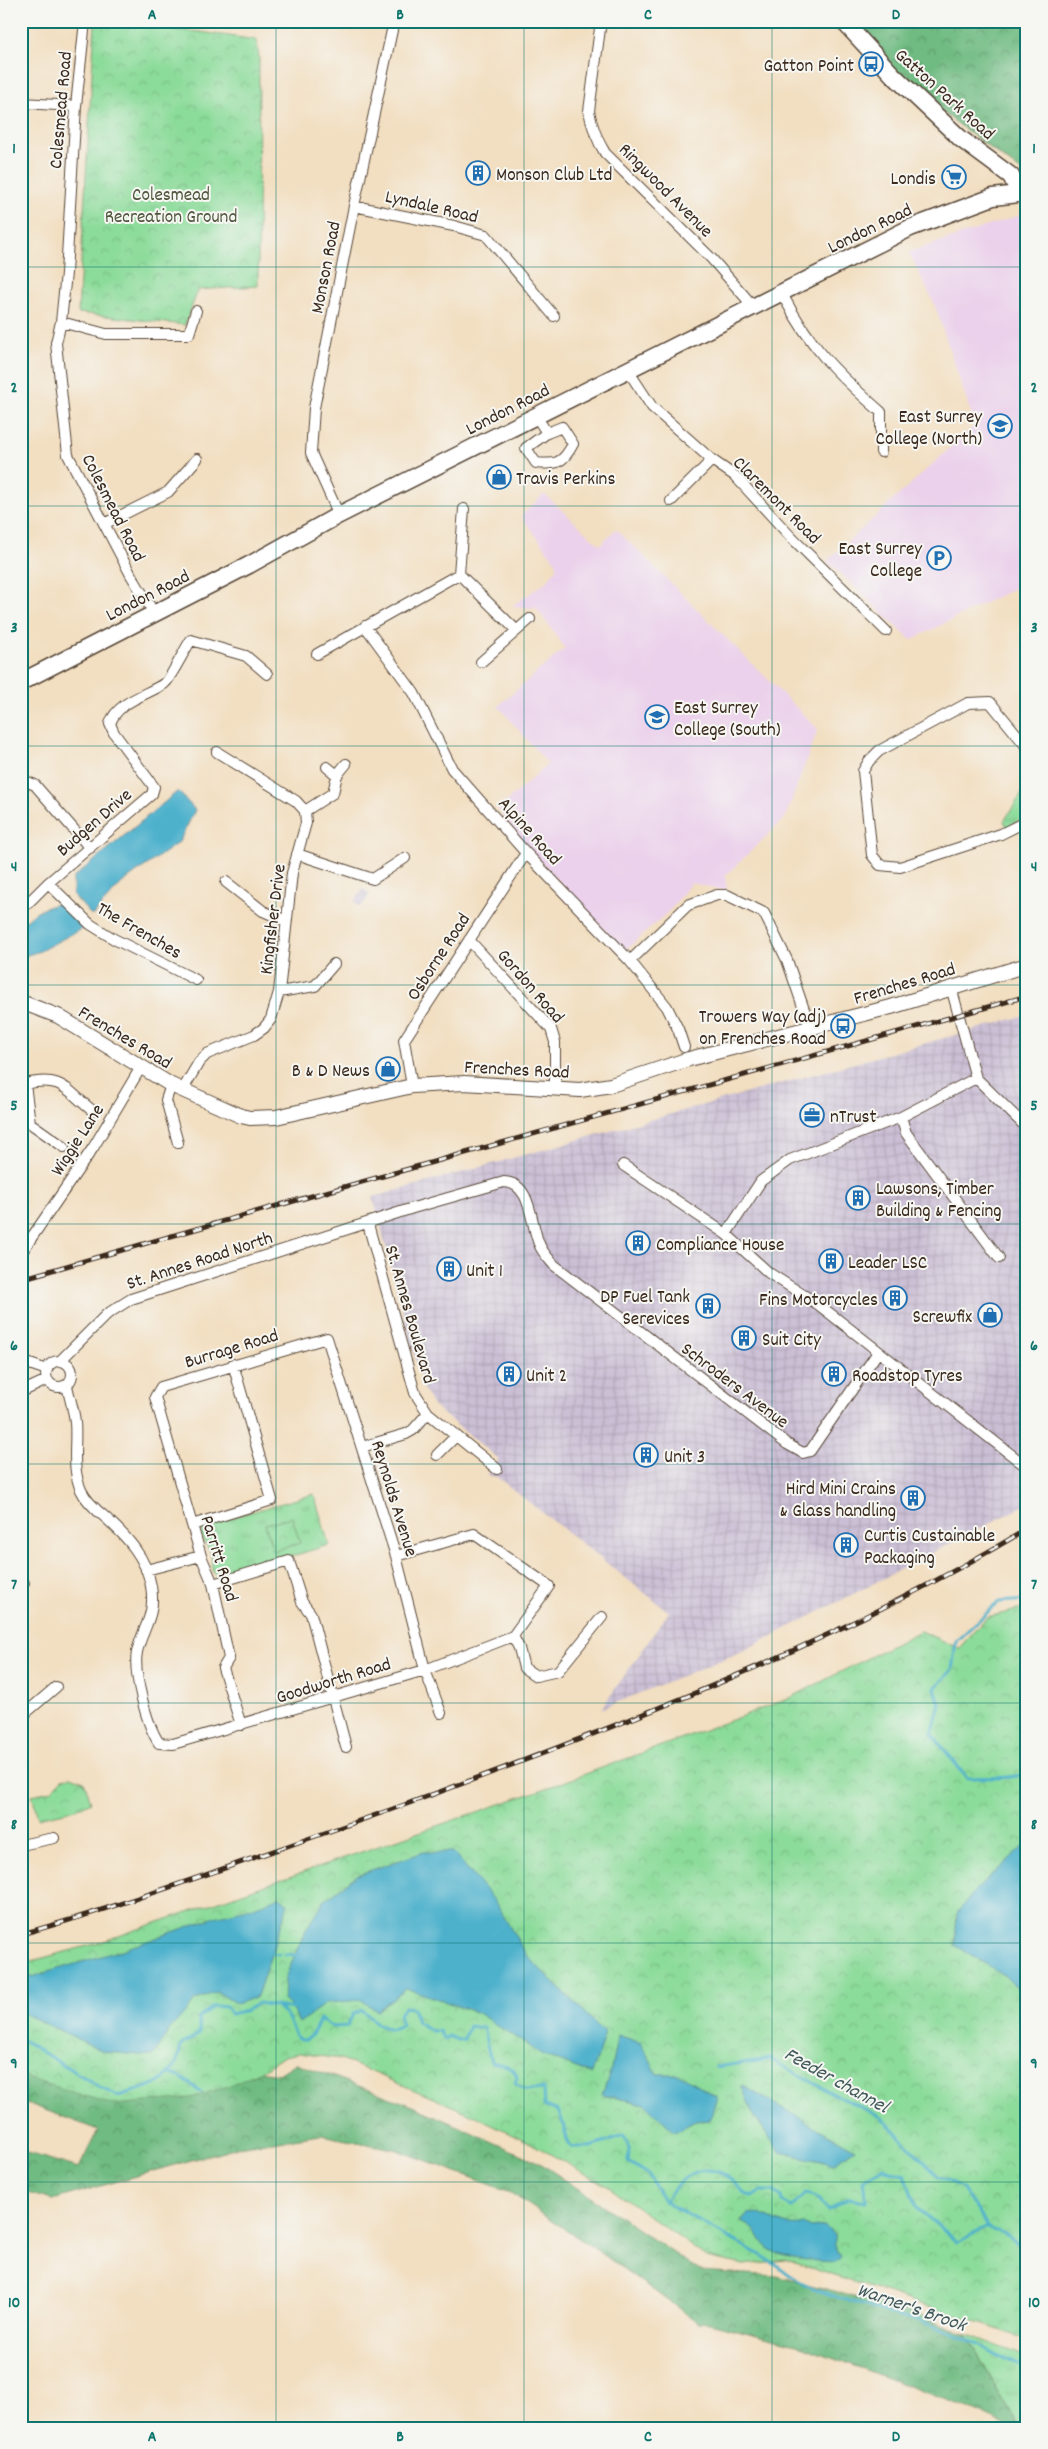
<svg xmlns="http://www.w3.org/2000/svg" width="1048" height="2449" font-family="Dekko,sans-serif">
<defs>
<pattern id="industrial-grid" width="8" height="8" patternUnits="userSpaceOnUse" patternTransform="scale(1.25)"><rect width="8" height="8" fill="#cbbfd5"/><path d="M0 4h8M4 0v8" fill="none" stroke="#afa4b6"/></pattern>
<pattern id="grass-tufts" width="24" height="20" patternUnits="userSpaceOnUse" patternTransform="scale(1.25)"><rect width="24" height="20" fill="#8bdb9a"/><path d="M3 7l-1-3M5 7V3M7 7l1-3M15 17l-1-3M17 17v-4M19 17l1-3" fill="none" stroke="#79bc84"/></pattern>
<pattern id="forest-crowns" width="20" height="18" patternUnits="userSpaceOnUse" patternTransform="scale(1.25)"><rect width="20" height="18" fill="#70bb82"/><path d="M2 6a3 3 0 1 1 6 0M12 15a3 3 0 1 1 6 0" fill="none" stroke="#5d986a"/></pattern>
<pattern id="park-crowns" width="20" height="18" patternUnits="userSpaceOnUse" patternTransform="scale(1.25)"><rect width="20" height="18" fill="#8bdb9a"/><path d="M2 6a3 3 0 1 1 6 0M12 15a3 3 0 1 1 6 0" fill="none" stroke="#79bc84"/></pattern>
</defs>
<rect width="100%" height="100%" fill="#f6f6f2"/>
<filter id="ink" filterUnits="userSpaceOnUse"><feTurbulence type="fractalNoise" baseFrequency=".02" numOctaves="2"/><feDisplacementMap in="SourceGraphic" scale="10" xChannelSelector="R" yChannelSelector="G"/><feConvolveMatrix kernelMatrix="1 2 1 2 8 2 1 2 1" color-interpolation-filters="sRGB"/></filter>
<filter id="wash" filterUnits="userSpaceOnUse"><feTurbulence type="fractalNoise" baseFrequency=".0096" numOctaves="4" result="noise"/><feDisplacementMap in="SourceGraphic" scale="20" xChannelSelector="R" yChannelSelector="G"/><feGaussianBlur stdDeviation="1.12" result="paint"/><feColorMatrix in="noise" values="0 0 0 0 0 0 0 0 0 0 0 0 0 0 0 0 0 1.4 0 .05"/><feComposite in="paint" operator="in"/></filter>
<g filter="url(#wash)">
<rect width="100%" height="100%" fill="#f2dec0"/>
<path fill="#ebd1eb" d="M21 21H30L23 86 21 85Z
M1027 213V582L911 640 827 561 975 425 934 303 909 252Z
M544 494 600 545 616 529 818 729 785 818 725 876 727 891 691 883 671 909 626 950 618 945 517 837 498 809 548 764 498 706 565 648 535 606 532 608 512 606 547 581 556 569V562L521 516Z"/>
<path fill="url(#industrial-grid)" d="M363 889 370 894 361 907 354 902Z
M1027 1015V1504L743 1651 601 1709 669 1612 497 1477 487 1475 499 1459 433 1406 424 1390 410 1339 373 1197Z"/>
<path fill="url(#grass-tufts)" stroke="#63825c" d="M1027 786V816L1007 827 1004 821Z
M314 1494 329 1545 219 1578C208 1572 213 1564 211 1553 209 1548 203 1542 200 1536L205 1525Z
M966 2334 1027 2357V2428H1019Z"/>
<path fill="url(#forest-crowns)" stroke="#567250" d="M843 21H1027V176L892 74Z
M296 2063 413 2106 540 2163 700 2271 776 2276 907 2310 966 2334 1019 2428H1012L965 2407 804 2347 702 2321 699 2323 601 2253 508 2191 398 2150 321 2135 237 2147 52 2200 21 2191V2151L79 2168 98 2130 21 2101V2073L221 2066 279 2074Z"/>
<path fill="url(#park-crowns)" stroke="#63825c" d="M95 23 201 32 257 40 259 58 258 286 198 290 185 325 78 313Z
M292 1517 300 1543 273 1551 265 1524Z
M1027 1608V2339L786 2260 744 2265 706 2257 609 2187 527 2141 471 2114 341 2059 299 2053 284 2056 261 2071 228 2086 191 2098 114 2105 21 2076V1964L98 1943 561 1783 788 1699 920 1631 959 1648 987 1617Z
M71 1776 84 1781 91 1802C75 1812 56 1813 38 1818L32 1795 51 1791 63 1779Z"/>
<path fill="#4db1cc" stroke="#446e75" d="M178 791 195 810 179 842 122 883 92 916 73 895V878Z
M61 902 85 927 40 951 21 957V924L37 911Z
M1027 1843V1999L1005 1976 955 1945 957 1913 976 1890Z
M424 1852H453L494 1900 527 1956 605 2033 592 2074 541 2054 478 2013 406 1988 377 2011 361 2000 326 2003 299 2023 293 2009 284 2000 285 1978 305 1931 324 1901 357 1875Z
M280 1897 288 1904 257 1996 237 2004 217 1992 196 2000 170 2029 153 2056 105 2052 21 2012V1980L122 1950 215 1917 251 1908Z
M618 2035 641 2043 657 2074H679L717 2097 710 2120 695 2121 675 2132 645 2104 602 2095 610 2073Z
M741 2085 855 2149 833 2164 780 2152 754 2116Z
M757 2213C771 2218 787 2229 803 2224L810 2228 825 2226 835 2236V2245L841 2257 836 2262C817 2261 785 2260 769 2249 756 2239 761 2229 741 2222L748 2214Z"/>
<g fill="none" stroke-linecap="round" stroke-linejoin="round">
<path stroke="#4db1cc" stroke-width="3" d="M1027 1600 999 1602 956 1641 952 1670 935 1688 940 1704 932 1734 967 1778C987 1777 1009 1780 1027 1773
M271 1953 279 1954
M284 1954 295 1955
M277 2006C280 2009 286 2014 288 2018 292 2025 297 2049 310 2037 314 2033 317 2025 320 2019L333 2027 347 2026 353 2014 362 2010C375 2021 385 2035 402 2025L399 2015 404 2007 413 2008 417 2022 432 2031H439L445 2040 448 2036 458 2040 464 2039 469 2026 483 2028 491 2062C503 2065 513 2065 517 2077L515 2083C523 2092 532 2090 543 2089L544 2106 558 2111C566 2123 562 2136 572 2147H590L624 2136 629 2148 628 2162 648 2174 665 2202 776 2264C808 2299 905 2313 951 2332 977 2343 1001 2358 1027 2369
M21 2039 103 2089 118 2096C151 2085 175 2085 181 2045L199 2034V2017L214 2006 226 2007 230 2014 247 2010 258 2003 293 2009
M716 2067 770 2059 832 2093 881 2117 938 2176 962 2187 988 2227
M171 2074 180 2077 202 2092
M665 2202C680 2176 704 2158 731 2180 739 2187 741 2193 752 2196L760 2191H773L781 2197 782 2202 792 2207 805 2194C816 2195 822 2201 828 2210L848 2198 866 2201 863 2179 884 2168 905 2175 916 2207 957 2242 988 2227
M988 2227 1027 2247"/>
</g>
</g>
<g filter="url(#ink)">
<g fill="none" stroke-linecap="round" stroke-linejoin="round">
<g stroke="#564536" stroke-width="12">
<path id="minor" d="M85 21 76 106 66 273 61 322 56 343 68 455 131 575 154 613
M601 21 589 111C592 127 597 140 605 153L711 258 753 306
M21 103 76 106
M354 206 454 226 486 235 554 316
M781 292C810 347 835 372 881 412V452
M61 322 106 334H189L196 311
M627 369 652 407 712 460 735 476 790 536 886 631
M536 416 547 433 526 448 536 463C557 465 563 463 573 444L562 427 547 433
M671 501 712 460
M464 509 459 574 516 630
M339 515 311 453 314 408 354 206 394 21
M104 524 168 492 197 459
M365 626 414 693 452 769 526 853 630 961 667 1007 678 1029 684 1047
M317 654 459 574
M481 662 530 619
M1027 747 990 702 968 703 879 751 869 761 863 771 872 855 880 865 900 867 1001 834 1027 821
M327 767 337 775
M21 785 28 782 35 785 90 848
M305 811 333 793 337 775 346 764
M297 854 373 879 405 858
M226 882 263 911 286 921
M48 883 90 924 114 939 196 980
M21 910 48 883 152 794 154 787 114 733 110 724C117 701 148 695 165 683 169 681 186 647 191 640L246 656 267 674
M469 940 551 1029 555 1042V1089
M630 961 688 905 717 895H727L764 913 787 960 810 1027
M951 987 976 1078 1027 1128
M279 992 315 986 334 964
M21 1082 25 1084C63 1075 66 1090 93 1111
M25 1084 30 1123 64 1147
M171 1085 166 1100 178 1143
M412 1086 404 1040 526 853
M182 1091 199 1062 207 1054 254 1035 264 1028 271 1019 279 992 292 873 306 823 305 811 296 801 217 752
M901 1117 906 1133 999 1258
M623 1165 726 1234 769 1273 819 1305 1027 1467
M368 1224 415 1393 428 1413 497 1469
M726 1234 761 1181 790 1160 901 1117 976 1078
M21 1253 93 1148 141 1067
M21 1361 47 1370
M60 1361 107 1314 131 1299 413 1208 504 1182C533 1183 530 1226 540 1246 543 1253 549 1259 554 1265L787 1444 803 1453 810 1451 878 1352
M46 1374a13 13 0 1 1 26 0a13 13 0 1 1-26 0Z
M67 1385C69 1397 74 1410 75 1422 77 1445 71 1467 81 1490 86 1501 96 1510 106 1518 127 1537 146 1557 151 1586 156 1617 143 1626 137 1652 133 1673 147 1726 159 1743L173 1744 425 1670 513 1636 519 1648 524 1668 536 1676 558 1671 602 1617
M21 1392 47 1380
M362 1447 406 1434 413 1430 428 1413
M437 1455 456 1436
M192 1525 272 1500 233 1364
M396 1556 474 1534 549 1586 513 1636
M146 1570 201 1556
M213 1584 289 1561 302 1602 311 1614 346 1747
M21 1586 24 1583
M21 1717 56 1687
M241 1725 223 1668 229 1658 213 1584 201 1556 155 1397 161 1387 327 1338 396 1556 425 1670 441 1713
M21 1845 54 1838"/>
</g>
<g stroke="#564536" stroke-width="16">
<path id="tertiary" d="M21 1002 58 1016 171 1085 241 1116 250 1118 276 1117 412 1086 464 1083 580 1090 611 1085 689 1059 891 1007 1027 965"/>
</g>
<g stroke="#564536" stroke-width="19">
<path id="primary" d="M843 21 892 74 961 139 1011 176 1019 193
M21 682 249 565 339 515 910 228 993 197 1027 193"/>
</g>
<use href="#minor" stroke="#fff" stroke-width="10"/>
<use href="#tertiary" stroke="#fff" stroke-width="14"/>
<use href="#primary" stroke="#fff" stroke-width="16"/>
<g stroke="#3b2a1e" stroke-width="5">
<path id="rail" d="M21 1279 308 1197 1027 996
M21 1934C85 1917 146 1895 208 1874 273 1851 339 1828 404 1805 617 1727 832 1646 1027 1529"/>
</g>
<use href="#rail" stroke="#f6f6f2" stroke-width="3" stroke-dasharray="9" stroke-linecap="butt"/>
</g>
</g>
<path fill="none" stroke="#0f766e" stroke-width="1" stroke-opacity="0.55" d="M276 21V2428M524 21V2428M772 21V2428M21 267H1027M21 506H1027M21 746H1027M21 985H1027M21 1224H1027M21 1464H1027M21 1703H1027M21 1943H1027M21 2182H1027"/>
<defs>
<g id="bus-ring" transform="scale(1.25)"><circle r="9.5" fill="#f6f6f2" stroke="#1f6fb2" stroke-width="1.5"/><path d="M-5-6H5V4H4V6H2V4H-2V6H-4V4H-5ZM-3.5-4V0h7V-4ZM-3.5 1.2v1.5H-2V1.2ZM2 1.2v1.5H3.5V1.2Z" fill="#1f6fb2"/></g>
<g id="building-ring" transform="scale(1.25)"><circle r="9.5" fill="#f6f6f2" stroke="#1f6fb2" stroke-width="1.5"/><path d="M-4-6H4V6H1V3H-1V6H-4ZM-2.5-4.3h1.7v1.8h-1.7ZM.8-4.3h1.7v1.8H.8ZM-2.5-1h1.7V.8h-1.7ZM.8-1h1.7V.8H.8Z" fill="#1f6fb2"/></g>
<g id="supermarket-ring" transform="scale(1.25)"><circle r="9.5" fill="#f6f6f2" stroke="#1f6fb2" stroke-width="1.5"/><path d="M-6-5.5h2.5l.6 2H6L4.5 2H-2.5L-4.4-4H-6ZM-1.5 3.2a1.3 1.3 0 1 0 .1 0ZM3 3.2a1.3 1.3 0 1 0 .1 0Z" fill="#1f6fb2"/></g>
<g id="university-ring" transform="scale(1.25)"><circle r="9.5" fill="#f6f6f2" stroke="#1f6fb2" stroke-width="1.5"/><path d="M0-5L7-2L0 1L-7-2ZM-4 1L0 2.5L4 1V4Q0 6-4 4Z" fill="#1f6fb2"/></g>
<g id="shop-ring" transform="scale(1.25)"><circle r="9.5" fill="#f6f6f2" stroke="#1f6fb2" stroke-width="1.5"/><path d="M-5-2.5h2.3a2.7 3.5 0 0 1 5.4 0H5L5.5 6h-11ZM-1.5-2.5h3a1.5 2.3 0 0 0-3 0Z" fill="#1f6fb2"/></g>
<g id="parking-ring" transform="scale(1.25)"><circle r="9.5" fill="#f6f6f2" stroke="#1f6fb2" stroke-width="1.5"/><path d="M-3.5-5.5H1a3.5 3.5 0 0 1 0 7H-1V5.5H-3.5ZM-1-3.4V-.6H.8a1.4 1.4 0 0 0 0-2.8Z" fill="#1f6fb2"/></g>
<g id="office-ring" transform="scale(1.25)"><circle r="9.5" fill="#f6f6f2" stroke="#1f6fb2" stroke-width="1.5"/><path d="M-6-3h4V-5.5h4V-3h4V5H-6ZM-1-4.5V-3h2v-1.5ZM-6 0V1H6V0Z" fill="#1f6fb2"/></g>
</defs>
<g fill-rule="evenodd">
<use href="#bus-ring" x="871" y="64"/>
<use href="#building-ring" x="478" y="173"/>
<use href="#supermarket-ring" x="954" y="177"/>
<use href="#university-ring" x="1000" y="426"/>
<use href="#shop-ring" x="499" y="477"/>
<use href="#parking-ring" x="939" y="558"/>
<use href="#university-ring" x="657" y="717"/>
<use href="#bus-ring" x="843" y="1026"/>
<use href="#shop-ring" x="388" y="1069"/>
<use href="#office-ring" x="812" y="1115"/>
<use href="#building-ring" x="858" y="1198"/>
<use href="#building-ring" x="638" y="1243"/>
<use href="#building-ring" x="831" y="1261"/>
<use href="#building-ring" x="449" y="1269"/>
<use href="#building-ring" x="895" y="1298"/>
<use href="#building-ring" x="708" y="1306"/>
<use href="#shop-ring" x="990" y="1315"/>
<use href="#building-ring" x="744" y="1338"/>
<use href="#building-ring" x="509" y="1374"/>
<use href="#building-ring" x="834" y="1374"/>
<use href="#building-ring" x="646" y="1455"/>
<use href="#building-ring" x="913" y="1498"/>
<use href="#building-ring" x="846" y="1545"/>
</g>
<g text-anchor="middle" stroke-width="4" stroke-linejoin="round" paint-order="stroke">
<g font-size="19" fill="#3b2a1e" stroke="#f6f6f2" text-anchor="start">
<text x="854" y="71" text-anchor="end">Gatton Point</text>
<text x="496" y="180">Monson Club Ltd</text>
<text x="936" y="184" text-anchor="end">Londis</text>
<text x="982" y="422" text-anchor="end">East Surrey<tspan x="982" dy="22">College (North)</tspan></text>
<text x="516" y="484">Travis Perkins</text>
<text x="922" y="554" text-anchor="end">East Surrey<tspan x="922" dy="22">College</tspan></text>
<text x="674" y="713">East Surrey<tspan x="674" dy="22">College (South)</tspan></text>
<text x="826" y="1022" text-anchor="end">Trowers Way (adj)<tspan x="826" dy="22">on Frenches Road</tspan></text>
<text x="370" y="1076" text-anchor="end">B &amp; D News</text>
<text x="830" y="1122">nTrust</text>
<text x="876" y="1194">Lawsons, Timber<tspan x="876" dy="22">Building &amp; Fencing</tspan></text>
<text x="656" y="1250">Compliance House</text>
<text x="848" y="1268">Leader LSC</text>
<text x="466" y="1276">Unit 1</text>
<text x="690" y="1302" text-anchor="end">DP Fuel Tank<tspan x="690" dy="22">Serevices</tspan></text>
<text x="878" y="1305" text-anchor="end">Fins Motorcycles</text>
<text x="972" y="1322" text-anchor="end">Screwfix</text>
<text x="762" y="1345">Suit City</text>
<text x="526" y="1381">Unit 2</text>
<text x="852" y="1381">Roadstop Tyres</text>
<text x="664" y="1462">Unit 3</text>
<text x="896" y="1494" text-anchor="end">Hird Mini Crains<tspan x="896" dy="22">&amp; Glass handling</tspan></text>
<text x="864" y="1541">Curtis Custainable<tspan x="864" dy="22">Packaging</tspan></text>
</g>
<g font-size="19" fill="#3b2a1e" stroke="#f6f6f2">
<text transform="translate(946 93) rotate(42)" y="7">Gatton Park Road</text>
<text transform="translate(59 110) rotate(-85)" y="7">Colesmead Road</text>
<text transform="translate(667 189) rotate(45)" y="7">Ringwood Avenue</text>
<text transform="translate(432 205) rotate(13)" y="7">Lyndale Road</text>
<text transform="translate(869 227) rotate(-26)" y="7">London Road</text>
<text transform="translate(324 267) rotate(-79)" y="7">Monson Road</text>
<text transform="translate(507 408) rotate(-27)" y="7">London Road</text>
<text transform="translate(778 499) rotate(45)" y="7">Claremont Road</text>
<text transform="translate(115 507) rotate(63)" y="7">Colesmead Road</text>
<text transform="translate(147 594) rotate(-27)" y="7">London Road</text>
<text transform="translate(93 821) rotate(-41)" y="7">Budgen Drive</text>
<text transform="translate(531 830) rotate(48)" y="7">Alpine Road</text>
<text transform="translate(271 919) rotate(-83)" y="7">Kingfisher Drive</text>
<text transform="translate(140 929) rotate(30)" y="7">The Frenches</text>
<text transform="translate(437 956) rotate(-57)" y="7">Osborne Road</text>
<text transform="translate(904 982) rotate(-17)" y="7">Frenches Road</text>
<text transform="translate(532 985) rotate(49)" y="7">Gordon Road</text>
<text transform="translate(126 1036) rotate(31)" y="7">Frenches Road</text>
<text transform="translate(517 1068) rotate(3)" y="7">Frenches Road</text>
<text transform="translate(76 1139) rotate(-57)" y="7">Wiggie Lane</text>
<text transform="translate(199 1259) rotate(-18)" y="7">St. Annes Road North</text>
<text transform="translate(412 1314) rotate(74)" y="7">St. Annes Boulevard</text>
<text transform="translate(231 1347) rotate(-17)" y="7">Burrage Road</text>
<text transform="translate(736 1384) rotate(37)" y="7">Schroders Avenue</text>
<text transform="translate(396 1498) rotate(73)" y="7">Reynolds Avenue</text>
<text transform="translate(221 1558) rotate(73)" y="7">Parritt Road</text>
<text transform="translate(333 1679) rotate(-17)" y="7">Goodworth Road</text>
</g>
<g font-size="19" fill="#4f563d" stroke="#f6f6f2">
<text x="171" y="200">Colesmead<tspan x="171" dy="22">Recreation Ground</tspan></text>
</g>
<g font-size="20" font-style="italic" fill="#41595b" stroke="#f6f6f2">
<text transform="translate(837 2079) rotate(29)" y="7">Feeder channel</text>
<text transform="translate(912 2306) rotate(19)" y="7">Warner's Brook</text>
</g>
</g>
<rect width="1048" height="2449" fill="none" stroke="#f6f6f2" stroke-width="55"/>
<rect x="28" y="28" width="992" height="2394" fill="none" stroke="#0f766e" stroke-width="2"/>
<g font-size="16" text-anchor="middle" font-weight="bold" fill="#0f766e">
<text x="152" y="19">A</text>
<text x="400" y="19">B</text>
<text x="648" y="19">C</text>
<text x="896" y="19">D</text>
<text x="14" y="153">1</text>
<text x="1034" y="153">1</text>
<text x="14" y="392">2</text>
<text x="1034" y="392">2</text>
<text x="14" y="632">3</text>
<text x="1034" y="632">3</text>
<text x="14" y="871">4</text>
<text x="1034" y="871">4</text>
<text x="14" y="1110">5</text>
<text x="1034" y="1110">5</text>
<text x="14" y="1350">6</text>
<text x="1034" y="1350">6</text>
<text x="14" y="1589">7</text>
<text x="1034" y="1589">7</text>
<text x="14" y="1829">8</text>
<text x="1034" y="1829">8</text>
<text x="14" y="2068">9</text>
<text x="1034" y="2068">9</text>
<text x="14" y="2307">10</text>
<text x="1034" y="2307">10</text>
<text x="152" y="2441">A</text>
<text x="400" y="2441">B</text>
<text x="648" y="2441">C</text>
<text x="896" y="2441">D</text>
</g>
</svg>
